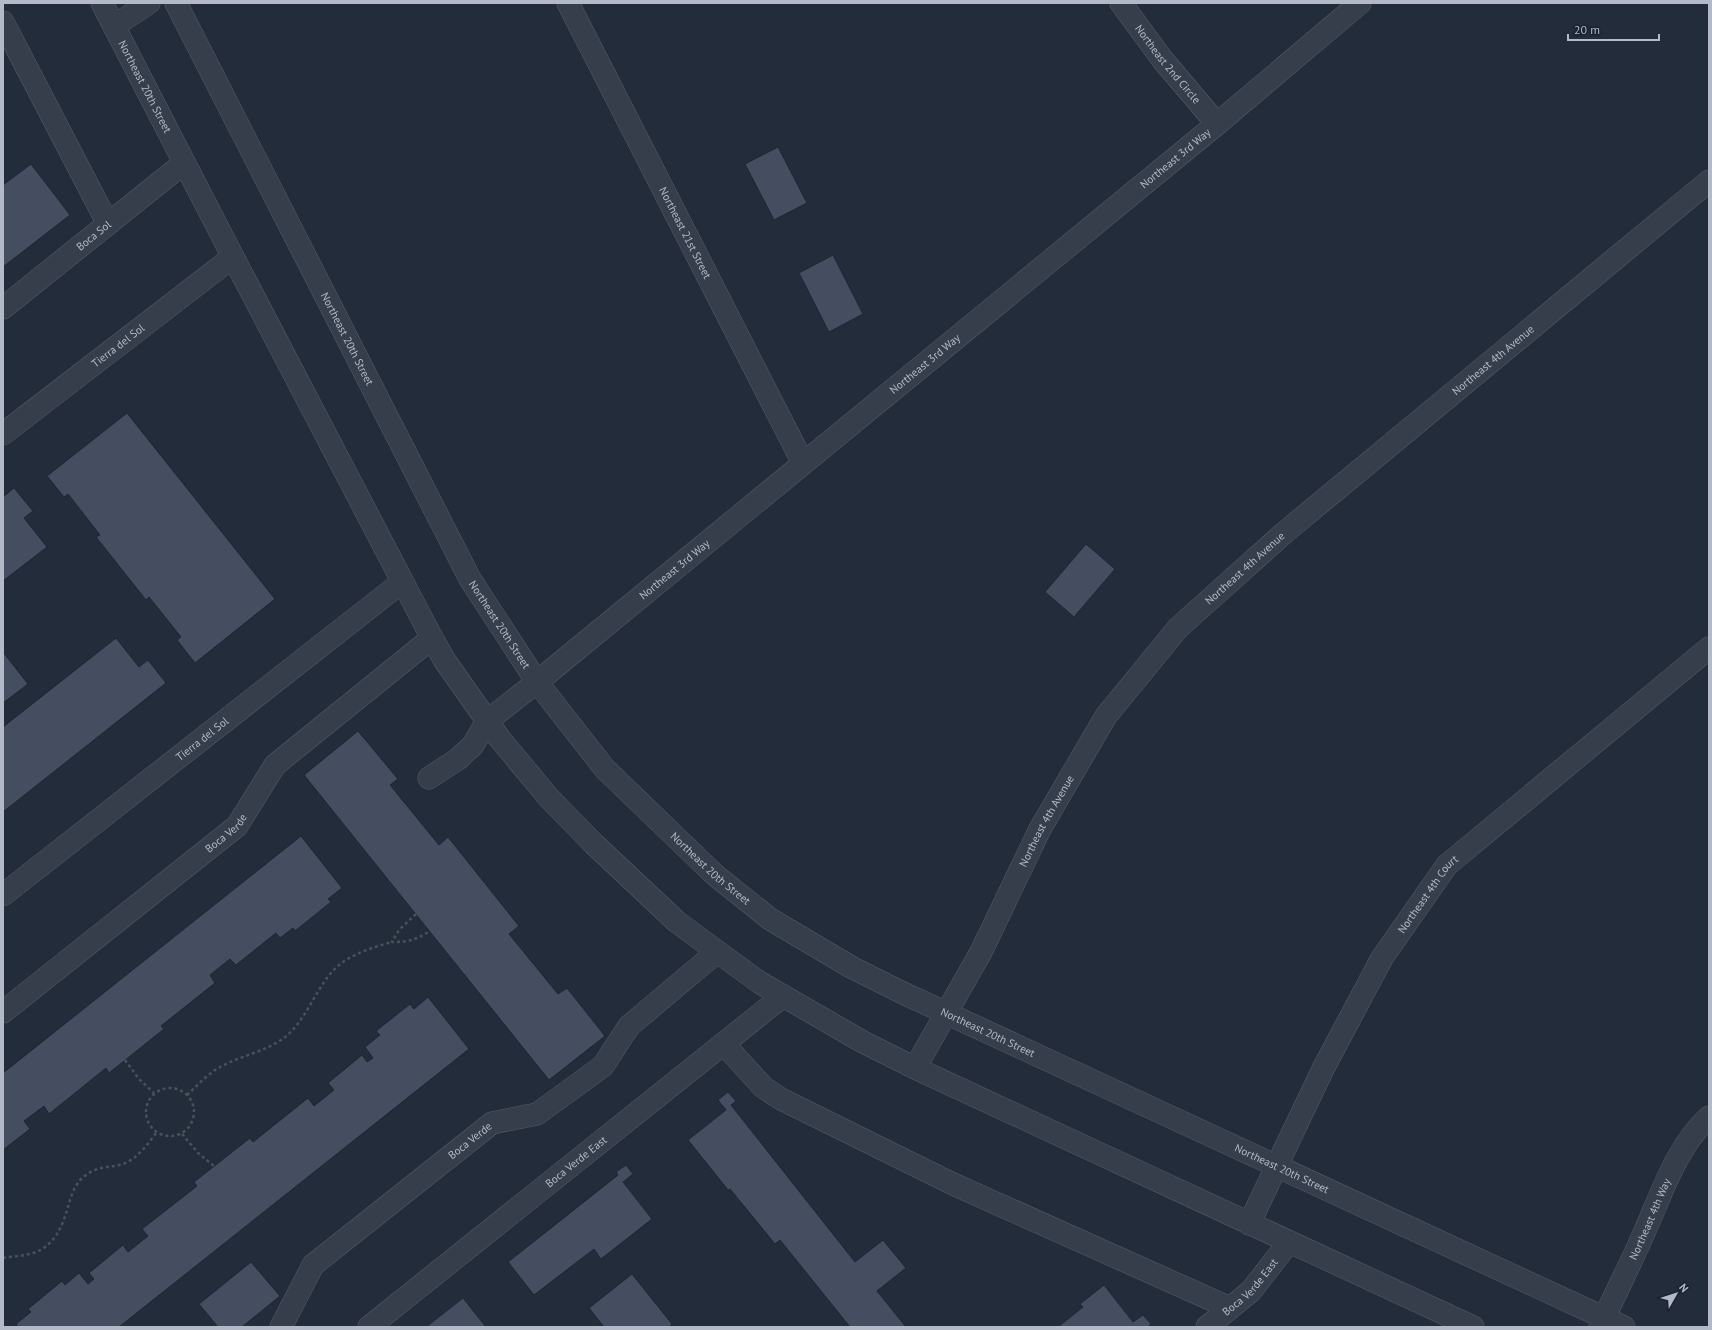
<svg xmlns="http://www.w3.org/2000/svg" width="1712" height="1330" font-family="'PT Sans',sans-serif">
<rect width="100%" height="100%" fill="#232c3b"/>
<path fill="#454e60" stroke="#1e2532" d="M778 147 807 203 774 220 745 164Z
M31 164 70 215 3 267V185Z
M833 255 863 314 829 332 799 273Z
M127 413 275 599 195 663 177 640 181 637 149 597 146 600 96 537 100 535 68 494 64 497 47 476Z
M14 488 33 511 24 518 47 547 3 581V497Z
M1086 544 1115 569 1074 617 1045 592Z
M116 638 139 667 148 660 166 683 3 812V727Z
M3 652 28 684 3 703Z
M358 731 398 779 390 785 439 845 448 837 519 926 509 934 558 994 567 988 605 1036 549 1080 304 775Z
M301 836 342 888 328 899 331 902 295 931 293 928 280 938 276 933 236 965 230 959 210 975 215 983 161 1026 164 1029 109 1073 106 1068 49 1114 44 1106 24 1121 30 1129 3 1150V1073Z
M428 997 469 1049 119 1327H18L16 1324 31 1312 28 1309 62 1281 65 1285 79 1273 88 1284 94 1279 89 1273 123 1245 128 1252 148 1236 142 1229 197 1186 194 1182 250 1138 253 1142 308 1098 314 1106 334 1090 328 1083 362 1055 367 1062 373 1058 365 1047 380 1035 376 1031 410 1004 414 1009Z
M728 1092 736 1101 731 1105 855 1262 883 1240 906 1268 877 1291 906 1327H850L780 1240 775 1244 730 1189 728 1190 688 1140 726 1110 718 1100Z
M626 1165 633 1174 623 1182 652 1219 601 1259 594 1249 534 1295 508 1262 618 1175 616 1172Z
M251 1262 280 1296 242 1327H218L199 1304Z
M632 1274 672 1324 669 1327H604L589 1308Z
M1104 1285 1133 1322 1143 1315 1151 1324 1148 1327H1058L1083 1307 1080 1304Z
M463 1298 486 1327H426Z"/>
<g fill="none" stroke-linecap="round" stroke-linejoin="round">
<g stroke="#555c69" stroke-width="23">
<g id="minor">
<path id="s1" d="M102 3 233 257 432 638 445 661 500 739 549 798 594 844 677 922 759 982 863 1042 915 1068 1473 1327"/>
<path id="s2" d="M176 3 470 579 537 682 605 769 715 875 770 919 851 967 903 993 1624 1327"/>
<path id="s3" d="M568 3 803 463"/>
<path id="s4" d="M1121 3 1162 59 1217 124"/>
<path d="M3 22 108 224"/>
<path d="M114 26 149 3"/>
<path id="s5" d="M3 308 184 163"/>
<path id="s6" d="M3 434 233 257"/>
<path id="s7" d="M429 778 458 759 473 745 487 721 537 682 1217 124 1360 3"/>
<path id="s8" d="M3 895 402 582"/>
<path id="s9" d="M3 1012 237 826 275 765 432 638"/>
<path d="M724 1044 763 1087 781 1099 953 1184 1230 1308"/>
<path id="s10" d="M915 1068 981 952 1040 829 1106 716 1178 628 1284 533 1709 181"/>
<path id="s11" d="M1249 1224 1324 1067 1382 958 1447 865 1709 648"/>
<path id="s12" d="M281 1327 313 1265 492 1123 537 1114 603 1066 629 1026 717 952"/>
<path id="s13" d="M369 1327 783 996"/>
<path id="s14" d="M1207 1327 1251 1291 1289 1242"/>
<path id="s15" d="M1600 1327C1614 1296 1630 1265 1644 1233 1662 1193 1676 1147 1709 1117"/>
</g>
</g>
<path stroke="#435559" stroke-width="2.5" stroke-dasharray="3 3" stroke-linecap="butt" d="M416 914 399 930 392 942C408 942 416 940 430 931
M125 1060 139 1079 154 1093
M146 1112a24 24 0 1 1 48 0a24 24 0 1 1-48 0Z
M187 1095C198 1085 208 1073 222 1066 241 1056 263 1052 281 1040 307 1023 316 984 339 965 354 953 374 947 392 942
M182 1134 198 1153 214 1166
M3 1258C14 1256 26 1256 36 1252 58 1243 64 1221 70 1200 73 1191 77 1181 86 1175 97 1166 110 1168 123 1164 137 1159 148 1144 156 1133"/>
<use href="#minor" stroke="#373e4b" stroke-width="22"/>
</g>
<g text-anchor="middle" stroke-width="3" stroke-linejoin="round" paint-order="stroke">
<g font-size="11" fill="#b3b9c7" stroke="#1c2330">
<text dy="4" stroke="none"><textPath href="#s4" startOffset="77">Northeast 2nd Circle</textPath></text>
<text dy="4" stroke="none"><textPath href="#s1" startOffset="94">Northeast 20th Street</textPath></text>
<text dy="4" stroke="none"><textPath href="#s7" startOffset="972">Northeast 3rd Way</textPath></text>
<text dy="4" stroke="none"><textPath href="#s3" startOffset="258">Northeast 21st Street</textPath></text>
<text dy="4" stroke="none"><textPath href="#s5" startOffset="116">Boca Sol</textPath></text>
<text dy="4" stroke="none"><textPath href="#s2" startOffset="377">Northeast 20th Street</textPath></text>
<text dy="4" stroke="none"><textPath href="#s6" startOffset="145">Tierra del Sol</textPath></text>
<text dy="4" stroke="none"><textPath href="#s10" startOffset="928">Northeast 4th Avenue</textPath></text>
<text dy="4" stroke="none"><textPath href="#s7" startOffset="648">Northeast 3rd Way</textPath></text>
<text dy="4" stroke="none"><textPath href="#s10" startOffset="604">Northeast 4th Avenue</textPath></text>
<text dy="4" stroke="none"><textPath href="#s7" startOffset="324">Northeast 3rd Way</textPath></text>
<text dy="4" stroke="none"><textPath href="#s2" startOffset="701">Northeast 20th Street</textPath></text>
<text dy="4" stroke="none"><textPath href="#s8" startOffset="253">Tierra del Sol</textPath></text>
<text dy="4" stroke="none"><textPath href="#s10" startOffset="280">Northeast 4th Avenue</textPath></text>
<text dy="4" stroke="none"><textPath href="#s9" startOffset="286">Boca Verde</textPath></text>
<text dy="4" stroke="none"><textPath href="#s2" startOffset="1025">Northeast 20th Street</textPath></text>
<text dy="4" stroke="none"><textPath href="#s11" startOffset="376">Northeast 4th Court</textPath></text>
<text dy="4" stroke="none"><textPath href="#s2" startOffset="1349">Northeast 20th Street</textPath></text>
<text dy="4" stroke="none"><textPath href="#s12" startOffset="270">Boca Verde</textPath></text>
<text dy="4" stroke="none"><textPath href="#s13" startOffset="265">Boca Verde East</textPath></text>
<text dy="4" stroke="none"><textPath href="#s2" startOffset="1673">Northeast 20th Street</textPath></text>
<text dy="4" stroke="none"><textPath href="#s15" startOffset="119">Northeast 4th Way</textPath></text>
<text dy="4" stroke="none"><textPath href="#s14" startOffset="59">Boca Verde East</textPath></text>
</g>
</g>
<rect width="1712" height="1330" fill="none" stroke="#b3b9c7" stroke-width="8"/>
<g transform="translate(1676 1294) rotate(51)" stroke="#1c2330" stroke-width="3" paint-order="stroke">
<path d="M0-3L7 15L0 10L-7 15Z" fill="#b3b9c7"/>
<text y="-6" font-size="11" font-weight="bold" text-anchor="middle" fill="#b3b9c7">N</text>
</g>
<path d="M1568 34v6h91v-6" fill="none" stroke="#b3b9c7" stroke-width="2"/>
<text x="1574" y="34" font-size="12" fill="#b3b9c7" stroke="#1c2330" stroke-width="3" paint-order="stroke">20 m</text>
</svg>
